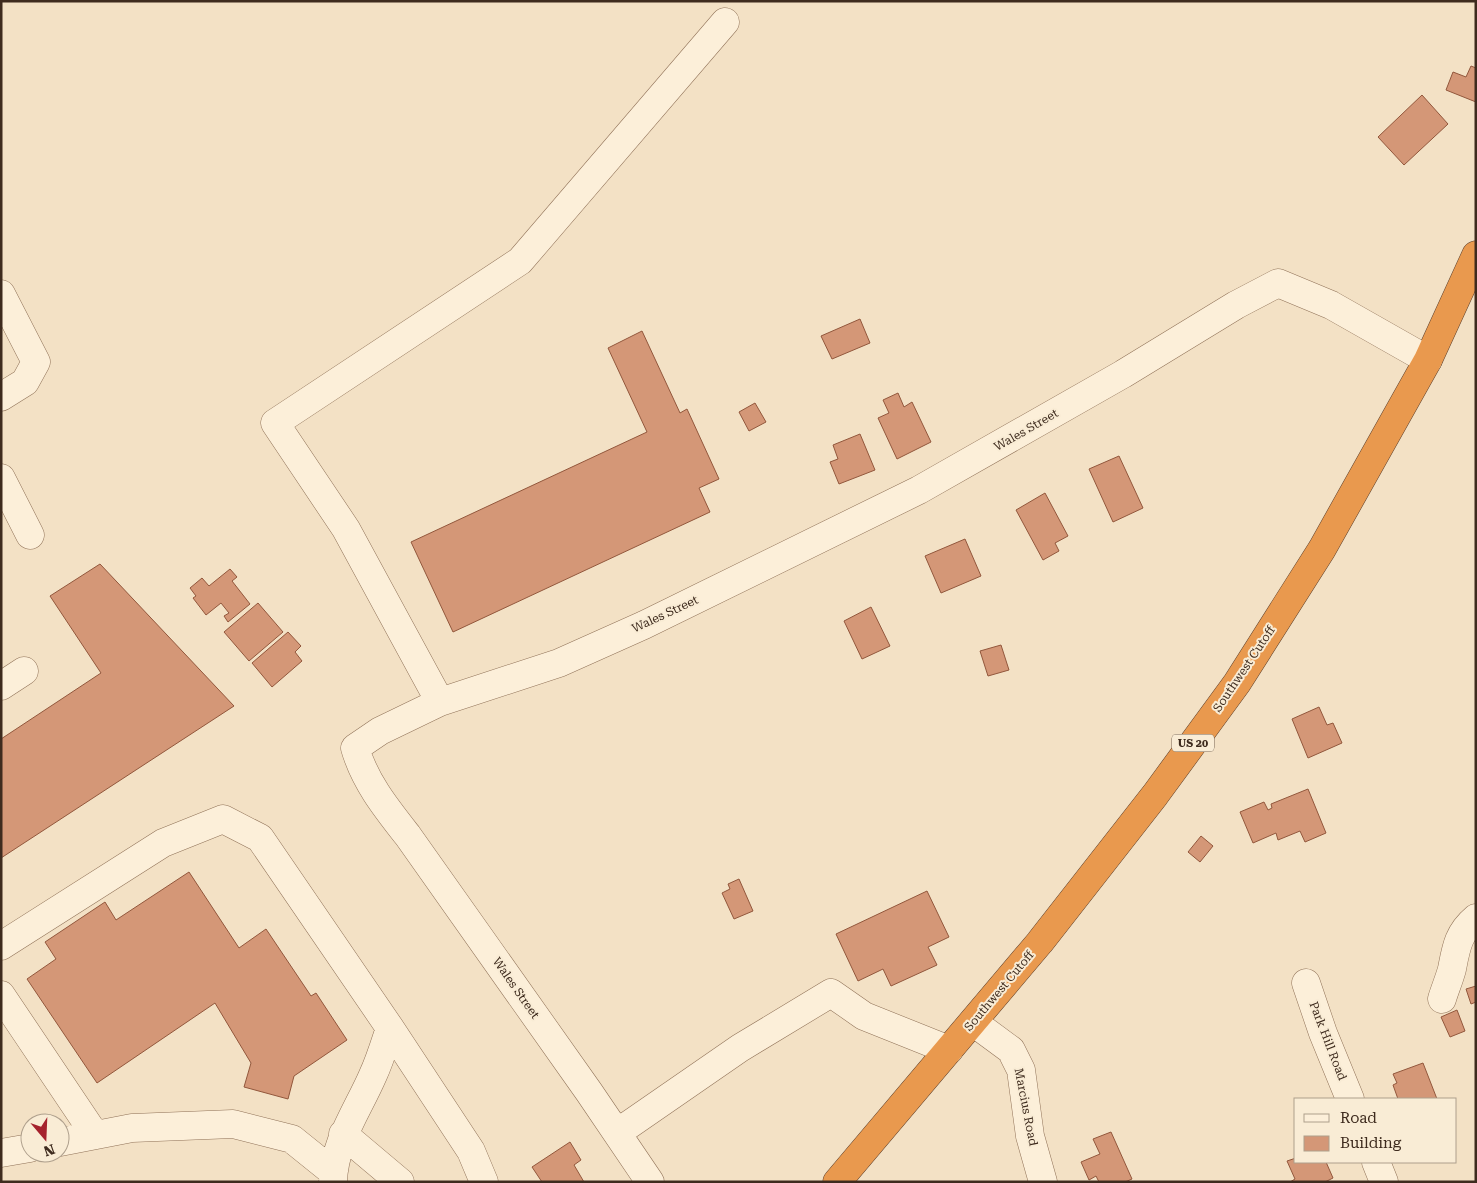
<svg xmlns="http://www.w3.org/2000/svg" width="1477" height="1183" font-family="'Roboto Serif',serif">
<rect width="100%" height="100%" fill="#f3e1c5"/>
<path fill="#d49777" stroke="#92573c" d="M1471 66 1476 68V102L1446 90 1453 72 1466 77Z
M1422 95 1448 124 1404 165 1378 137Z
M860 319 870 343 832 359 821 336Z
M642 331 680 413 687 409 719 479 699 488 710 512 453 632 411 542 647 432 608 348Z
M898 393 904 407 912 402 931 442 897 459 878 418 889 413 883 400Z
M755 403 766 422 749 431 739 412Z
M860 434 875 470 839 484 830 462 838 459 833 445Z
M1119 456 1143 508 1113 522 1089 469Z
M1045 493 1068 536 1055 543 1059 551 1043 560 1016 510Z
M965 539 981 576 941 593 925 556Z
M100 564 234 706 1 858V739L101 673 50 596Z
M230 569 237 577 232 581 250 604 228 622 224 616 229 613 221 603 206 615 193 598 196 596 190 588 202 578 209 586Z
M258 603 283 632 249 661 224 632Z
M871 607 890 646 862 659 844 621Z
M288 632 301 646 295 652 302 661 272 687 252 663Z
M1001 645 1009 670 988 676 980 651Z
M1319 707 1327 725 1333 723 1342 743 1308 758 1292 719Z
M1308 789 1326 833 1305 842 1300 831 1278 840 1276 833 1253 843 1240 812 1264 802 1268 810 1272 808 1271 804Z
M1201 836 1213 846 1200 862 1188 852Z
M189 872 239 948 266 929 311 996 316 993 347 1040 294 1076 288 1099 244 1087 251 1063 215 1003 97 1083 27 979 56 959 45 942 105 902 116 920Z
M739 879 753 911 734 919 722 893 730 889 728 884Z
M927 891 949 937 928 947 937 965 891 986 883 969 858 981 836 934Z
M1476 986V1002L1471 1004 1466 989Z
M1457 1010 1465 1031 1450 1037 1441 1017Z
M1423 1063 1437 1099H1398L1393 1085 1397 1083 1393 1074Z
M1111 1132 1132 1179 1125 1182H1099L1096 1176 1089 1180 1081 1162 1100 1154 1093 1139Z
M570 1142 581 1160 574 1165 584 1182H542L532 1167Z
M1296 1158V1162H1326L1333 1178 1325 1182H1290L1295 1179 1287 1161Z"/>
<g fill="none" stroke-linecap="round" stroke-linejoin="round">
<g stroke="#907258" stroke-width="29">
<path id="minor" d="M1 294 36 362 25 382 1 397
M1 478 30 535
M1 686 24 671
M440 702 346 529 275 423 520 261 725 22
M1 946 163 843 223 819 260 838 390 1028C385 1043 380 1060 373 1075 358 1110 334 1142 333 1182
M1306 983 1323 1033 1350 1099
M1 995 95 1135
M1442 999C1445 989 1449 980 1452 969 1456 948 1458 933 1476 918
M973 1022 1011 1050 1021 1070 1030 1136 1043 1182
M390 1028 471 1151 484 1182
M617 1133 740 1048 831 993 864 1016 949 1050
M343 1134 400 1182
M60 1142 132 1128 233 1124 292 1139 333 1172
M1 1153 30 1148
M1376 1162 1384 1182
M650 1182 589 1092 408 836C386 808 365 782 355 748L380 731 440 702 559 663 644 625 919 490 1123 374 1236 305 1278 283 1331 305 1428 360"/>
</g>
<g stroke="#5d402d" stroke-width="29">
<path id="highway" d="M837 1182 1040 942 1155 795 1237 683 1322 549 1428 360 1476 255"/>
</g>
<use href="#minor" stroke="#fcefd9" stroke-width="28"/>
<use href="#highway" stroke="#e9994e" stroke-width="28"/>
</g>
<g text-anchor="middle" stroke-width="4" stroke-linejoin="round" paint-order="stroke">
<rect fill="#f9ecd5" stroke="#766555" stroke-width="1" x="1172" y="734.5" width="42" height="17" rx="4"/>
<g font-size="11" font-weight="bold" fill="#3e2b1e">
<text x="1193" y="747">US 20</text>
</g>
<g font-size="12" fill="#3e2b1e" stroke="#f9ecd5">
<text transform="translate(1026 430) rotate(-30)" y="4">Wales Street</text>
<text transform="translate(665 614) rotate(-25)" y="4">Wales Street</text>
<text transform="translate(1244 669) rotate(-56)" y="4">Southwest Cutoff</text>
<text transform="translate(516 988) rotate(55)" y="4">Wales Street</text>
<text transform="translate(999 991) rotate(-50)" y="4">Southwest Cutoff</text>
<text transform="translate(1328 1041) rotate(69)" y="4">Park Hill Road</text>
<text transform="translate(1026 1107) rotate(79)" y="4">Marcius Road</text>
</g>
</g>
<rect width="1477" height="1183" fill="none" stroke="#3e2b1e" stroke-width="5"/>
<rect x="1294" y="1098" width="162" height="65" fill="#f9ecd5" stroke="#ae9f8c"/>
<rect x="1304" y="1114" width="25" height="8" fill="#fcefd9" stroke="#ae9f8c"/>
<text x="1340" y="1123" font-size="15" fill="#3e2b1e">Road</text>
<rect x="1304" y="1136" width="25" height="15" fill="#d49777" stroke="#ae9f8c"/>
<text x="1340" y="1148" font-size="15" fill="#3e2b1e">Building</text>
<g transform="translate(45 1138) rotate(161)"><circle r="24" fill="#f9ecd5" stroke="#ae9f8c"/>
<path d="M0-4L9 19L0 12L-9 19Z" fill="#a5222d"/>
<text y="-8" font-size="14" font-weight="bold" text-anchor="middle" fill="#3e2b1e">N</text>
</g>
</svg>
